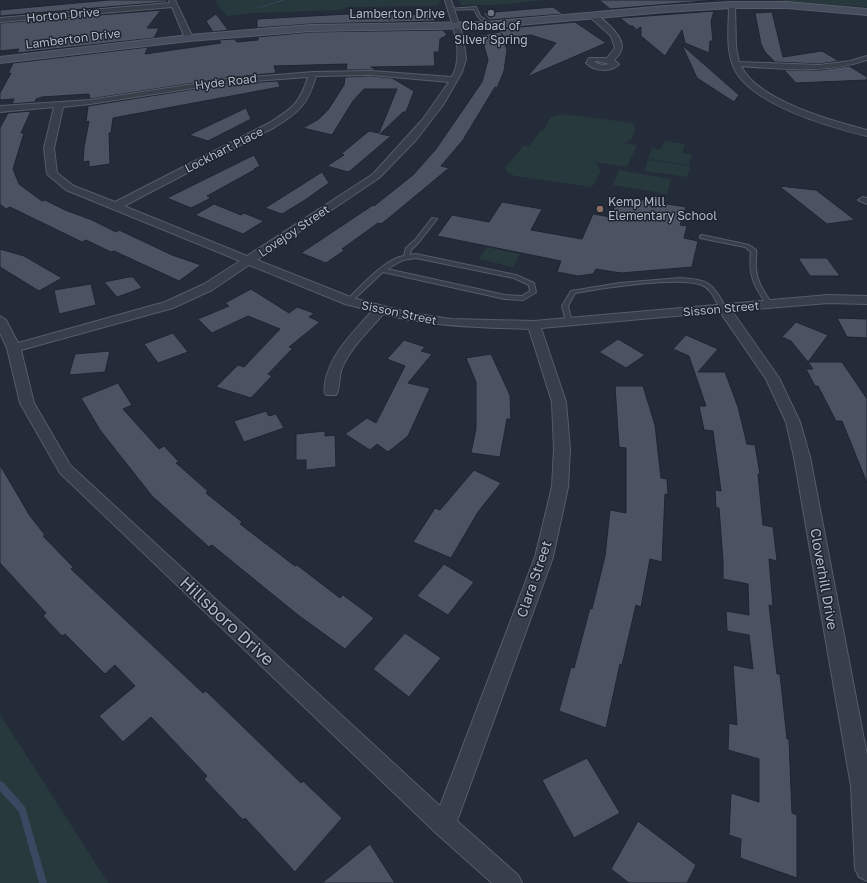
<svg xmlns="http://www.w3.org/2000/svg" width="867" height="883" font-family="'Golos Text',sans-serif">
<rect width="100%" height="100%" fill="#242c3a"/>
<path fill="#27393c" d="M215 0H439L441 1 439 3V5L430 6 346 7 341 10 253 13 228 16 221 10Z
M459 0H545L495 5H461Z
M772 0H867V7Z
M561 114 634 123 635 130 632 139 624 143 637 145 627 167 596 162 601 171 592 187 515 176 508 173 505 168 523 146H529L541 130H544L550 118Z
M664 141 685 144 682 153 692 154 689 165 648 159 652 148 671 151 661 149Z
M648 160 690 166 687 177 644 171Z
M619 170 671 179 667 194 613 185Z
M487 247 520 254 513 267 479 259Z
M0 714 108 883H0Z"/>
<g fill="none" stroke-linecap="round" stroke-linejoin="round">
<path fill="#3b4862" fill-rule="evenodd" d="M282 0H285L259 8H257Z
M0 781 3 782 25 807 47 883H39L19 812 0 791Z"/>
</g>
<path fill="#4b5262" stroke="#1f2531" d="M109 0H168L166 2 0 16V10Z
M599 0H717L610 9Z
M553 7 563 14 489 20 483 13Z
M161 10 147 28H159L154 38 17 53 19 49 0 51V23Z
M714 11 711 21 713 41H710L709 53 685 43 682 30 665 56 641 36V27L636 30 633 26H630L620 18Z
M772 12 783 57 822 51 839 61 819 64 775 62 765 52 761 44 755 13Z
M429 13 436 21 310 24 257 28V19L347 14H401V16Z
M216 14 228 30 213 32 206 21Z
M575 22 606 43 527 77 556 43 531 35 505 38 501 33 507 50 504 71 497 88 495 87 463 140 441 166 449 168 390 217 381 224 378 223 342 249 345 250 326 263 301 253 373 205 374 206 413 175 436 149 482 82 488 60 481 35 500 32 497 29Z
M443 30 447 35 440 39 439 52H434L435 66 371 67 377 70H346L347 64 274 66 276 73 226 78 90 99 89 94 42 97 36 99 35 102 12 104 14 99 0 100V93L11 73 8 74 13 63 148 47 145 54 221 43 219 40 234 39 237 42 258 40V37L310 32Z
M682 45 739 95 734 102 697 78Z
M849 66 867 77V80L796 83 784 70H820Z
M371 76 392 78 414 91 406 112H403L380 134 391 136 350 171 348 172 327 166 344 155 341 154 369 131 379 133 397 89H364L353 101 332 135 303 128 319 119 328 110 344 85 345 77Z
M278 81 280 87 113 118 111 133H109L110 164 89 167V161L83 162 84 147 89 121 86 122 88 106 226 84Z
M246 108 251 119 208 141 189 135Z
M31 111 21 133H24L13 169 19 184 42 201 45 200 65 210 92 220 116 232 119 230 172 255 201 265 179 281 114 251 111 252 86 240 82 242 10 207 6 209 0 204V128L8 113Z
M254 155 260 166 254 169H256L207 196 211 198 191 208 167 198Z
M322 172 329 183 305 200 282 214 265 208Z
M779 186 816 190 855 220 827 224Z
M631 198 686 207 680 225 687 226 684 238 698 241 692 267 621 273 596 269 593 274 578 276 557 272 561 261 437 236 452 215 489 222 502 202 542 209 531 230 582 239 593 214 610 217 617 201 629 203Z
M214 204 241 215 244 213 264 221 243 234 195 215Z
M0 249 24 256 62 278 39 291 0 267Z
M798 258H827L840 276H810Z
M129 277H133L142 288 117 297 104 282Z
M91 284 96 305 59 314 54 290Z
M251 289 289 313 297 307 314 313 309 317 320 322 289 347 293 348 268 374 272 376 251 398 216 387 238 365 244 367 280 329 248 316 212 333 198 319 229 306 225 303Z
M837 318 867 319V338L847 337Z
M796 322 828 335 808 362 791 341 782 337Z
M173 333 188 352 158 363 144 344Z
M686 335 718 349 698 372H725L738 407 747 444 755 445 760 474H758L763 525 773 527 777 561 769 559 773 606 769 605 777 674H780L787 739H789L792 813 797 815V878L740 858 741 839 729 835 731 793 759 802V759L728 750 729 723 737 725 733 665 753 669 749 635 727 631 726 611 749 615 748 584 723 579V561L719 508H716L715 490 721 491 713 431 704 430 699 406H706L689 356 673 349Z
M618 339 645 355 626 368 599 352Z
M404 340 425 347 421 351 432 354 408 383 430 388 408 436 388 452 377 444 370 450 345 434 367 418 376 423 405 366 387 359Z
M110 351 105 372 69 375 75 354Z
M491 354 510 395 511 419H507L500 457 471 453 476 429V382L466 358Z
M808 362H842L867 399V483L842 421H836L818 386H815L806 369H813Z
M118 383 132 405 123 409 159 449 164 446 179 462 176 463 208 491 206 493 242 522 240 524 295 566 297 565 340 598 343 595 374 618 345 649 298 615 212 545 209 547 152 496 100 430 81 398Z
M615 386H643L655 425 661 478 667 479 668 495 665 494 662 562 650 559 641 607 636 605 622 665 620 664 606 728 559 711 571 667 574 668 590 608 592 609 605 556 610 510 626 513V448L619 447Z
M266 411 269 416 276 414 284 428 244 442 234 421Z
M325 431V436L335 435 336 467 306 470V460H296V434Z
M0 465 30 516 45 535 43 536 73 567 71 569 203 693 206 691 301 783 303 781 342 818 295 872 245 818 243 820 204 779 207 776 151 717 123 742 99 716 135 686 115 665 105 674 65 634 62 636 43 616 46 613 0 563Z
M474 470 501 483 478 512 451 558 413 542 435 508 440 510Z
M444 564 474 582 448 615 417 596Z
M405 633 441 658 409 697 373 669Z
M587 758 620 813 574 838 542 780Z
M638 821 696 865 687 883H629L611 869Z
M370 844 395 883H322Z"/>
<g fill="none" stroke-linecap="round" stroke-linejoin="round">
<g stroke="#565c68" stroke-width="2">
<path id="lane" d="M476 7 480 16 492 24V26C483 24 477 17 474 9L450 10 448 9Z
M432 218 437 219 419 242 411 250 410 255 416 254 516 275 534 283 536 292 535 293 523 300 505 299 383 272 351 302H347V300C360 287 386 258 404 256L406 248 415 240ZM416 258 514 278 529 285 530 291 522 296 505 295 387 269 403 260Z
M702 235 749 245 756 250C757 256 755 263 756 269 757 283 765 293 772 304L771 305H767C754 286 748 275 751 252L745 247 700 238V236Z
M680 278C710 280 712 283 726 308L725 309H721C715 301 712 289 702 285 679 276 602 288 575 293L568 306 572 322 569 324 566 322 562 306 571 291 620 283Z"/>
</g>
<g stroke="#565c68" stroke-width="2">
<path id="street" d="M169 0H175L193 38 191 39 185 38 172 7 0 22V18L170 3Z
M445 0H451L463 37 466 59 462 72 443 105 416 140 379 178 257 260 353 298 410 313 451 319 534 321 828 295 867 296V304L828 303 732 311 779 378 800 422 810 457 867 755V881L859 877 855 869 851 786 794 457 786 422 766 379 720 312 541 328 566 402 570 449 568 487 553 557 457 821 518 875 522 883H492L436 833 60 473 20 403 7 348 0 333V316L6 320 18 343 165 302 204 284 240 261 66 190 47 174 44 148 54 107 0 112V106L90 100 226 79 313 72 371 71 452 77C465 52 452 26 445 0ZM371 75 449 82 423 119 373 174 247 256 124 206 275 127C299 112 308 104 316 76ZM308 77C300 103 292 109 269 123L115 202 74 186 57 173 54 148 63 107 90 104 226 83ZM249 265 345 304 372 311C353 333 330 354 325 383 325 388 323 391 326 395H336C341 387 338 377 342 368 350 348 369 331 383 314 434 327 477 327 529 329L552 402 554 449 552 487 535 557 440 806 70 465 34 403 21 350 173 308 212 290Z
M732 3 735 5 736 47 739 62 819 65 850 61 867 56V60C825 74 784 69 741 66 758 101 832 121 867 130V136C830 127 744 103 732 63 726 45 729 24 729 5Z
M589 14C599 12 622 35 622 46 622 52 618 56 614 60L619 64C611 73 594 71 586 63L589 58H607L615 48 611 36 589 16ZM597 61 610 64 602 65 594 62Z
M863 197 867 198V204L858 200Z"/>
</g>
<g stroke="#565c68" stroke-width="2">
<path id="secondary" d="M732 2H787L867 9V15L787 8H732L665 12 486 28 310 31 189 41 0 63V57L189 35 310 25 486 22 665 6Z"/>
</g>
<use href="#lane" fill="#383e4a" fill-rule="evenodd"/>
<use href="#street" fill="#383e4a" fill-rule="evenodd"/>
<use href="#secondary" fill="#464d5d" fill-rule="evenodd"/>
</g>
<circle fill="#6b7280" stroke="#1d232f" stroke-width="1.5" cx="491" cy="13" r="4"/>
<circle fill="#8d6e63" stroke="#1d232f" stroke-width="1.5" cx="600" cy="209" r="4"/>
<g text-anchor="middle" stroke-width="3" stroke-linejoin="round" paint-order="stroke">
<g font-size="12" fill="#b3b9c6" stroke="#1d232f">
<text x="397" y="18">Lamberton Drive</text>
<text transform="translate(63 15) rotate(-5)" y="4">Horton Drive</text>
<text transform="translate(73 39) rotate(-7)" y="4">Lamberton Drive</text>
<text transform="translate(226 82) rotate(-7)" y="4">Hyde Road</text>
<text transform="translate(224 150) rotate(-27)" y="4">Lockhart Place</text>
<text transform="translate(294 231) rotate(-34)" y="4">Lovejoy Street</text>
<text transform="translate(721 309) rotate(-5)" y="4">Sisson Street</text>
<text transform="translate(399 313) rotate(12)" y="4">Sisson Street</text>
</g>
<g font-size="12" fill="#b3b9c6" stroke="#1d232f">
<text x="491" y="30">Chabad of<tspan x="491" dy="14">Silver Spring</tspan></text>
<text x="608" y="206" text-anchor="start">Kemp Mill<tspan x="608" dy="14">Elementary School</tspan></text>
</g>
<g font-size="14" fill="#b3b9c6" stroke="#1d232f">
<text transform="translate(534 579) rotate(-71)" y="5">Clara Street</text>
<text transform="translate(824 579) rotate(80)" y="5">Cloverhill Drive</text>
</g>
<g font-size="17" fill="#b3b9c6" stroke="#1d232f">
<text transform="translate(227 621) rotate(43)" y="6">Hillsboro Drive</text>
</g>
</g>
</svg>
